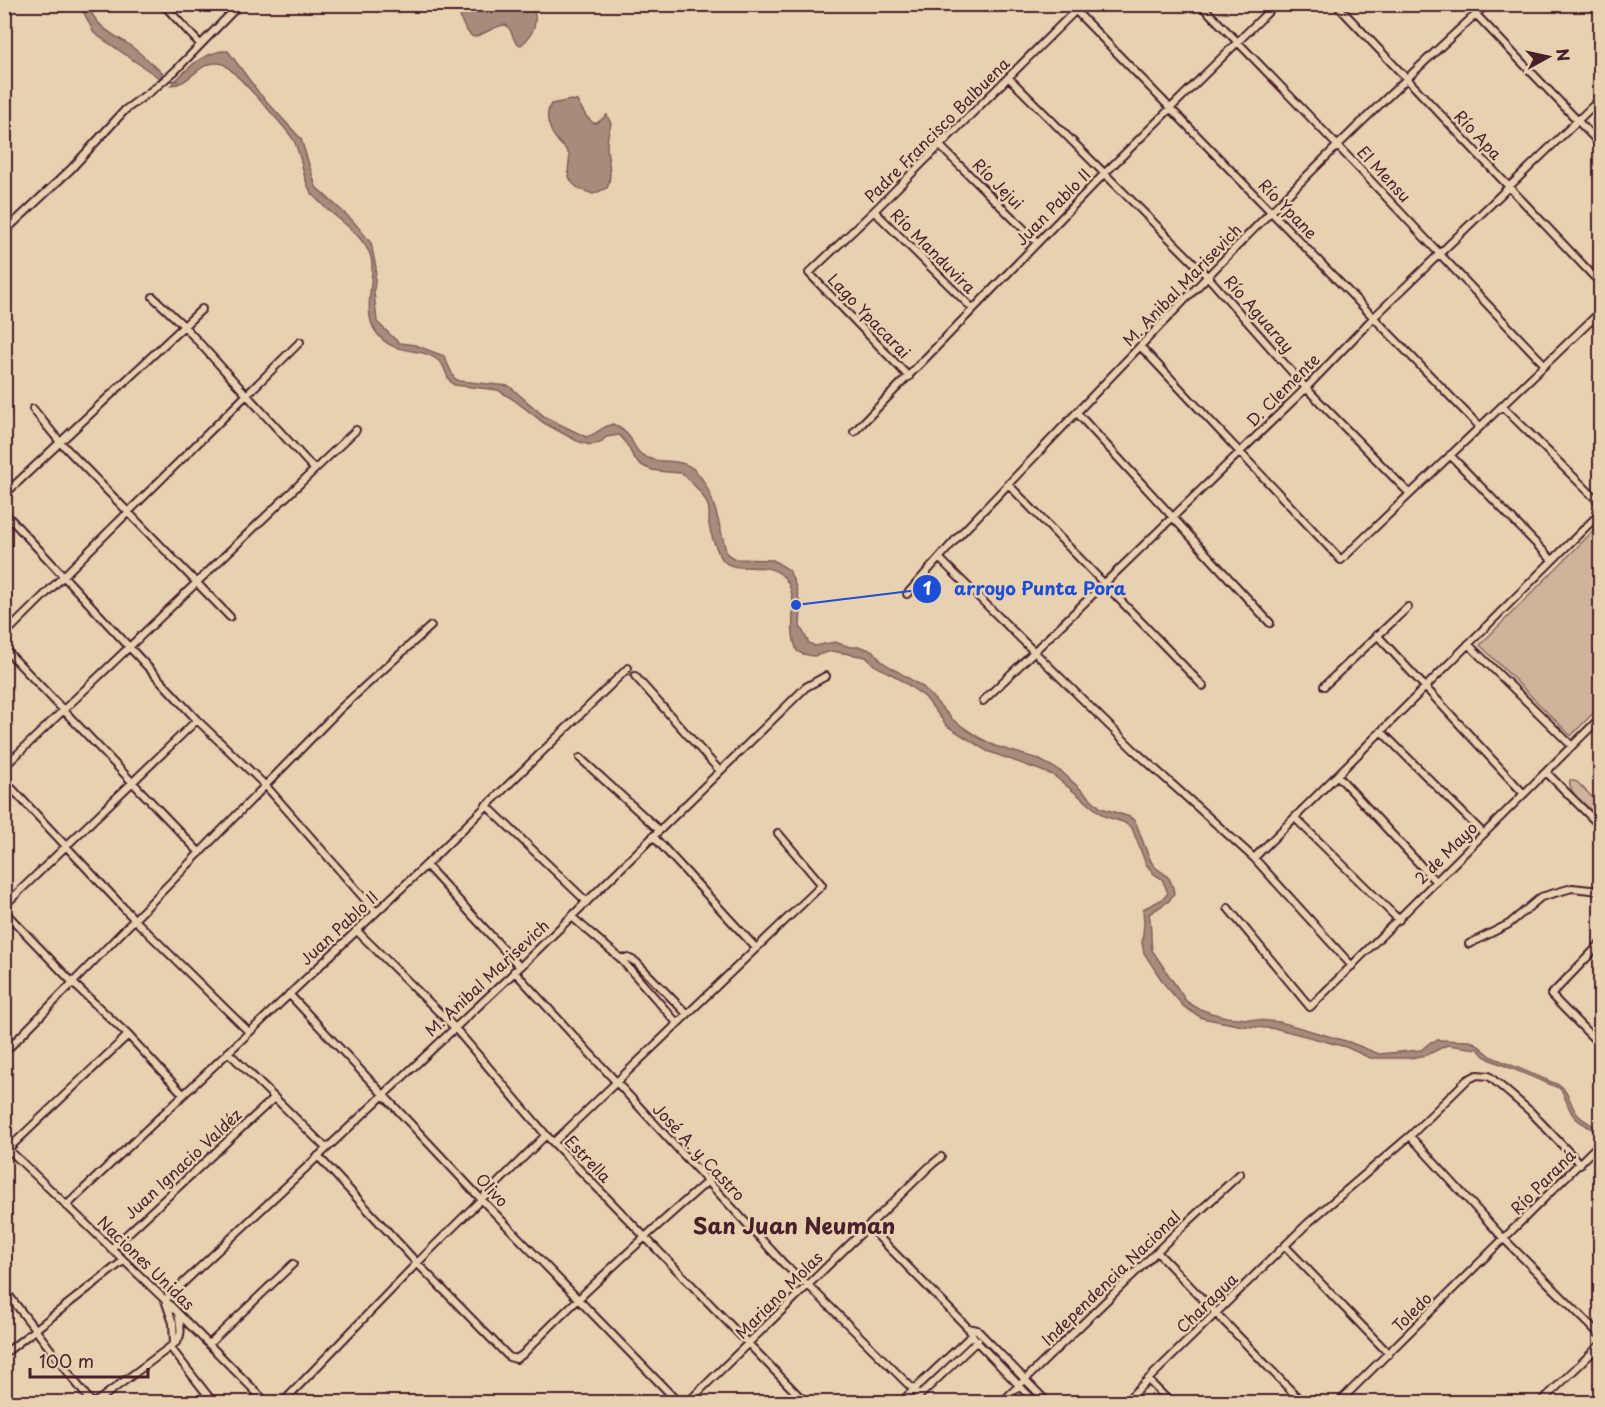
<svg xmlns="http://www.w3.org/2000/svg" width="1605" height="1407" font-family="'Playpen Sans',sans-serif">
<rect width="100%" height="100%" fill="#e7d1b0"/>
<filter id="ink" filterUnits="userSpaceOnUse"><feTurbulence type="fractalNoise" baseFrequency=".0167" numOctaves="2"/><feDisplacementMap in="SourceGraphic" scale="12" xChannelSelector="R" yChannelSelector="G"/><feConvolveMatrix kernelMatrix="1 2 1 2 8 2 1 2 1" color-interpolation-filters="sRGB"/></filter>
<g filter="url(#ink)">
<path fill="#ceb49a" stroke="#8c6a62" stroke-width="1.5" d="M1600 524V706L1571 736 1480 645Z
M1570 780 1577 782 1599 804 1600 819C1591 808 1567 795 1570 780Z"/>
<path fill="#a98b7b" stroke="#83605b" stroke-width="1.5" d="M80 5H88C97 29 112 33 132 47 143 55 154 66 165 75L161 79 94 33Z
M462 5H532C539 20 534 35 521 45 511 42 514 31 506 25 494 25 485 35 473 37 464 30 456 14 462 5Z
M221 51H228L259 93 301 139 316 187 353 221 371 243 376 268 374 292 377 322 399 343 415 345 444 356 454 378 459 381 509 386 545 417 586 437C597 434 601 427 613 424 620 428 627 432 631 439 633 444 636 450 641 454 653 463 667 460 681 463 712 469 719 529 727 554L735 559 773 560 789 570 796 587 801 608 800 626 809 643 815 646 835 642 850 647H861L873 651 882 662 923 687 953 720 978 737 995 746 1038 759 1062 772 1101 808 1130 817 1135 821C1141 834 1144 848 1151 861 1158 876 1169 867 1174 893L1169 901 1149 914C1152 927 1150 938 1152 950L1186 1001 1197 1008 1211 1013 1226 1017 1280 1022 1349 1042 1379 1054 1421 1050 1431 1042 1438 1040 1470 1041 1475 1043 1492 1057 1561 1086C1570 1094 1570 1106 1578 1115 1586 1124 1597 1123 1600 1138L1599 1140C1594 1125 1581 1126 1573 1115 1568 1108 1566 1099 1562 1091L1559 1088 1491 1060 1484 1056 1478 1049 1447 1045 1427 1055 1410 1058H1370L1346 1047 1313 1038 1278 1029 1243 1026 1202 1018 1184 1007 1165 985 1144 953 1142 943 1144 924 1143 909 1163 899 1168 893 1162 879 1154 874 1146 864 1132 828 1123 822 1104 816 1053 775 987 751 947 726 925 697 895 676 874 665 866 657 832 651 814 656 803 654 797 651C787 628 799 605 788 583 773 556 739 575 725 562 718 556 710 533 709 524 709 518 710 511 708 506 705 496 690 480 682 473 663 471 645 474 633 456 628 448 627 441 619 435L606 437 600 443 590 445 577 441 544 423 514 400 498 390 454 385C445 379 447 368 440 362 421 344 395 359 376 332 360 310 379 271 369 252 357 228 331 216 314 196 302 182 303 158 294 141 290 132 231 67 223 64 201 57 191 85 171 85 189 68 196 57 221 51Z
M571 100 577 101 586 116 593 123H597L607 115 611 124C608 132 607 139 607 148 608 162 613 175 607 188L593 194C583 190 575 189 570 179 565 171 571 163 569 155 567 148 560 145 557 140 549 130 544 115 551 104Z"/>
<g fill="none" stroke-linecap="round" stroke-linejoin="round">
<path stroke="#83605b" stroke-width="2" d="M161 75 173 81 178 80"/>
<g stroke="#4a1f2b" stroke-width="10">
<path id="street" d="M163 4 200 44
M1200 4C1318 122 1430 245 1545 365
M1336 4 1600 283
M1466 4 1600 144
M1076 11 1480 427
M1009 78 1208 277 1306 388 1410 494
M940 146 1037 242
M874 211 973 309
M4 232 71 169 125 110 155 88 175 71 240 4
M153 297 184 326 314 469
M1141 347 1341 560 1600 312
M909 377 809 273 874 211 1082 4
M1502 406 1600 503
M33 409 60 442 230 617
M1077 413 1270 623
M854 432 1105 173 1276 4
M1450 455 1552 560
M1008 484 1203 686
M4 495 202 309
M4 512 197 720 266 786 376 912
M939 558 1134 750 1254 858 1352 966
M907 594 957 538C1130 357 1301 173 1487 4
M4 635 300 342
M1377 635 1524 794
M1468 644 1572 746
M4 648 200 853
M635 676 719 770
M1324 686 1408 607
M983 701 1306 388 1373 318 1600 99
M1381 731 1484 834
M580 758 659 830
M4 767 356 430
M1546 772 1600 826
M1338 776 1436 882
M4 780 135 920 249 1032
M486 805 587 902
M1295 818 1399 920
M653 836 756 948
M1254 858 1600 513
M426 865 520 967
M4 906 197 720
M1228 908 1310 1007 1600 718
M4 911 73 983 128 1035 183 1094
M572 917 620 958
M356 930 454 1027 546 1135 805 1402
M1469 944 1509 924 1541 897 1572 888 1600 891
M1600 944 1551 995 1600 1045
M514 971 784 1264 808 1285 920 1396
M289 994 481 1199 678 1402
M677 1023 620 958H628L636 962 687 1014
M228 1052 326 1148
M4 1053 341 708 431 626
M554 1142 822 885 778 833
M4 1145 165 1300 266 1402
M8 1149 128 1035
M318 1156 417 1263 509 1357 516 1359 522 1355C582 1293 644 1237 708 1181
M1580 1164 1530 1111 1489 1076 1477 1075 1467 1080 1410 1136 1504 1239 1600 1335
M66 1206 426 865 628 668
M868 1226 968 1328 977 1342 1035 1402
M1285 1246 1389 1354
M111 1249 274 1098
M1157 1252 1302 1402
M4 1289 91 1402
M968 1328 977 1330 1047 1402
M174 1344C184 1337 180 1325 178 1313
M209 1344 293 1264
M170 1347 213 1402
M4 1354 123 1261
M1148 1380 1170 1402
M96 1402 174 1344 173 1323 165 1300 520 967 806 687 826 676
M286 1402V1399L417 1263 546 1135
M688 1402 929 1167 941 1157
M901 1402 972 1335
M913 1402 978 1340
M1002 1402 1179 1230 1240 1174
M1125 1402 1308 1223 1411 1135
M1339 1402 1600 1143
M1541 1402 1600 1345"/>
</g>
<use href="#street" stroke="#e7d1b0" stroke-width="6"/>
</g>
</g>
<g text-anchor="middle" stroke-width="5" stroke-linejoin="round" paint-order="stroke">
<g font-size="16" fill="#4a1f2b" stroke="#e7d1b0">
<text transform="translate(937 130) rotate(-45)" y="6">Padre Francisco Balbuena</text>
<text transform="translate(1478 135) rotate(47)" y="6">Río Apa</text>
<text transform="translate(1384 174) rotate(47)" y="6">El Mensu</text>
<text transform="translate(998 184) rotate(45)" y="6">Río Jejui</text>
<text transform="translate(1053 207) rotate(-46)" y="6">Juan Pablo II</text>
<text transform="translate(1288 209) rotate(46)" y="6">Río Ypane</text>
<text transform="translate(933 251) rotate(45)" y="6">Río Manduvira</text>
<text transform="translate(1182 285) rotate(-46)" y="6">M. Anibal Marisevich</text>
<text transform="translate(1259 314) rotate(49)" y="6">Río Aguaray</text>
<text transform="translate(869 316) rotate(46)" y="6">Lago Ypacarai</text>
<text transform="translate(1283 390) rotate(-45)" y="6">D. Clemente</text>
<text transform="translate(1446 853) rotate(-45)" y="6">2 de Mayo</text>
<text transform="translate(339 928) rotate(-43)" y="6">Juan Pablo II</text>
<text transform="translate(487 978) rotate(-43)" y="6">M. Anibal Marisevich</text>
<text transform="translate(699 1152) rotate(47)" y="6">José A. y Castro</text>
<text transform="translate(588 1159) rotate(46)" y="6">Estrella</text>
<text transform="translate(183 1164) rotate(-43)" y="6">Juan Ignacio Valdéz</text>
<text transform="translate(1543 1182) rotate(-45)" y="6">Río Paraná</text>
<text transform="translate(492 1190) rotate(47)" y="6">Olivo</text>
<text transform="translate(146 1263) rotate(44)" y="6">Naciones Unidas</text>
<text transform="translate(1111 1278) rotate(-44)" y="6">Independencia Nacional</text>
<text transform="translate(779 1295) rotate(-45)" y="6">Mariano Molas</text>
<text transform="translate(1207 1303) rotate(-44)" y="6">Charagua</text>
<text transform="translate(1412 1312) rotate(-45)" y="6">Toledo</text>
</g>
<g font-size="22" font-weight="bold" fill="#4a1f2b" stroke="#e7d1b0">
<text x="794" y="1234">San Juan Neuman</text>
</g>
</g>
<path fill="none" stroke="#1d4ed8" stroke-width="2" d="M796 605L927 589"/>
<g fill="#1d4ed8" stroke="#e7d1b0" stroke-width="2">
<circle cx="796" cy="605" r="6"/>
<circle cx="927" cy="589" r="15"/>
</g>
<g font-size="18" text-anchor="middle" font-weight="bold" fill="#fff">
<text x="927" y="595">1</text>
</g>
<g font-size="18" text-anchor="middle" font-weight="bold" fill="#1d4ed8" stroke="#e7d1b0" stroke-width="5" stroke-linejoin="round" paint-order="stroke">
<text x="1040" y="595">arroyo Punta Pora</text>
</g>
<rect width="1605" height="1407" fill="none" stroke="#e7d1b0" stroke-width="24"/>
<rect x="12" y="12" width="1581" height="1383" fill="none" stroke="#4a1f2b" stroke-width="2" filter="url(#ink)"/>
<g transform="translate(1548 57) rotate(82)" stroke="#e7d1b0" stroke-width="4.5" paint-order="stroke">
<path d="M0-4.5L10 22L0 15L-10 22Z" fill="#4a1f2b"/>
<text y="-9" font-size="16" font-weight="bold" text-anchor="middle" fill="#4a1f2b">N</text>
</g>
<path d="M30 1368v9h118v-9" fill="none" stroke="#4a1f2b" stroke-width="3"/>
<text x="39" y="1368" font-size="18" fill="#4a1f2b" stroke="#e7d1b0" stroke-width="4.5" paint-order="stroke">100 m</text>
</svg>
